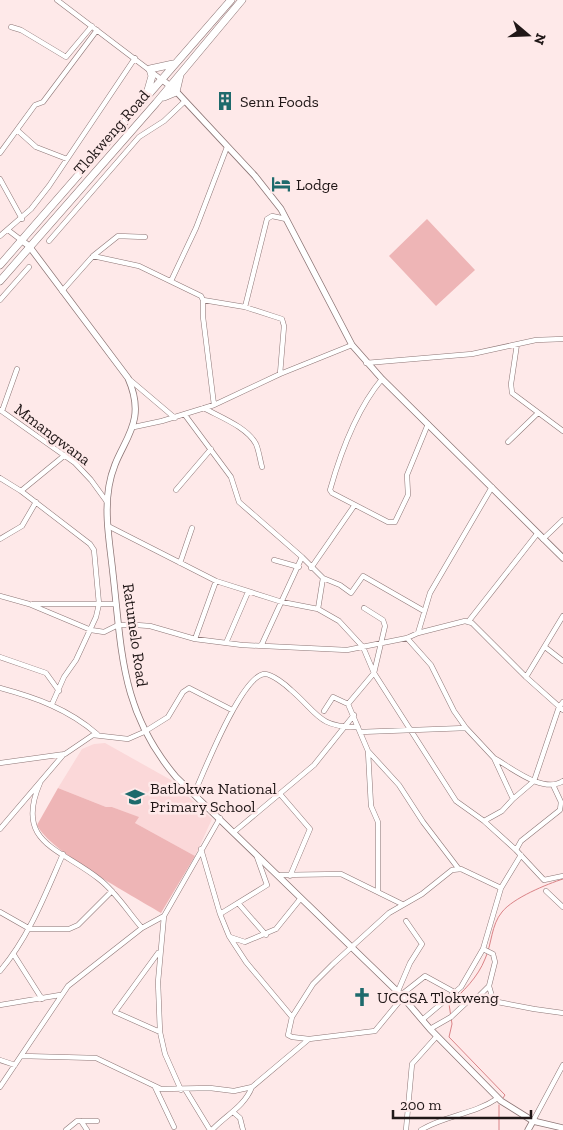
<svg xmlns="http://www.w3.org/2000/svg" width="563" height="1130" font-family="'Zilla Slab',serif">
<rect width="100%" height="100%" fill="#fee9e9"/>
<path fill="#fbd8d9" d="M105 743 171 780 212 819 195 856 135 823 138 817 112 807H106L58 788 82 749 94 744Z"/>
<path fill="#eeb5b6" d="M427 219 475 270 436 306 389 256Z
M58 788 106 807H112L139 817 135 823 195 856 161 913C132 895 50 852 37 825Z"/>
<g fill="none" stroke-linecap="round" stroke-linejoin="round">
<path stroke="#da8387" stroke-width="1" d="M503 1098 505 1095 449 1037 452 1024 449 1004C463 992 478 977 485 959 492 944 491 925 502 912 513 898 547 884 563 879
M499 1130V1105"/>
<g stroke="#8d7676" stroke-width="5.5">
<path id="minor" d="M57 0 161 79
M11 27 21 30 66 57 92 26
M17 130 36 147 67 159
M0 153 35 105 43 102 97 30
M0 179 22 219
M8 230 21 240
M0 236 31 209 49 186 135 58
M49 241 139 137 164 121 185 101
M93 256 118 236 145 237
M171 281 196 228 227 147
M62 291 93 256 139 266 201 296 203 300V317L214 405
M0 300 29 267
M203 300 245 307 282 319 284 326 280 374
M245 307 267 219 272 216 286 219
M517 344 511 384 512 393 563 431
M366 363 472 354 536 340 563 339
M129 379 175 418
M382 379C356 410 341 451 330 490L332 493 388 522H395L408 495 407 475 428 424
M204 408C220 417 247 427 256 444 259 451 260 460 262 467
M0 410 75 463 91 480 107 502
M2 411 17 369
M185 415 231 477 239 502 302 557 323 578 340 585 351 593 363 576 424 611
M134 427 162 421 214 405 280 374 352 345
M508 442 538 413
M0 478 21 491 90 544 94 550 99 604 96 617 76 660 64 677 52 704
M176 490 211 449
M21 491 65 455
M108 526 216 581 282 602 318 609 339 621 363 647 374 673 456 801 484 821 516 850 544 880 563 876
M0 539 22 526 36 502
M543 539 563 520
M274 560 299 567
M180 563 192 528
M311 568 354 506
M0 596 29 604 91 630 104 632 118 625H136L150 626 195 639 242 645 347 650 407 638 418 633 465 621 472 623 526 677 563 710
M33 604H116
M364 608 383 620 385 626 374 673 348 704 368 751 371 806 378 822V892
M318 609 323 578
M468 622 537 534
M418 633 430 593 492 487
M407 638 431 665 454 711 466 728 494 758 513 799 502 811 484 821
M195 639 216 581
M226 643 248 592
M261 646 302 557
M545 647 563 661
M0 657 46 673 59 691
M526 677 563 616
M0 688C37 698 68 709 97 734
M324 711 333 697 348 704
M360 732 466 728
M368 751 399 785 423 822 458 868
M494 758C512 768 543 794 563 781
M0 763 65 754 93 735 128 739 144 732 168 717 183 692 189 688 232 710
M40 783C14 843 60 848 99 879 116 892 128 912 142 928L164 916
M194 794C203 774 242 674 265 674 272 674 286 685 291 690 317 712 318 728 358 727
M280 794 310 829 290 876
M513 799 534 781 559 707 563 702
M0 829 64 754
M234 832 314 765 354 715
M201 849 220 914 229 936 246 962 292 1017 288 1035 292 1037 309 1039
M516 850 521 841 560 810 561 802 553 785
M280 875 341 874 402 904
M546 891 563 907
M238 903 266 935
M0 912 30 929H69L78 925 112 891
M220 914 267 885 257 857
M230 937 245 942 276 929 301 898
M158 953 115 1012 160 1032
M14 955 42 999
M0 971C29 937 45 895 63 854
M489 986 493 1000
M398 991 410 963 422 944 406 921
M401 995 425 976 456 993
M477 998 489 986 495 962 493 954 483 949
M0 1005 60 995
M292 1017 313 984 333 964 389 913 422 894 452 870 461 869 501 888
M422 1020 461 987 483 949 501 888 521 855
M430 1029 451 1017 468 1001 477 998 534 1009 563 1013
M22 1056 96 1058 161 1089 210 1088 234 1091 252 1087 309 1039 375 1031 403 997
M0 1060 15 1065
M0 1087 68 986 142 928
M155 1087 174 1127
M185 1089 210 1130
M181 1090 165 1054 160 1032 158 982 164 916 220 818
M233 1112 240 1118 243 1130
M81 1121 87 1130
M533 1121 563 1065
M66 1130 77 1121H97
M212 1130C226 1115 244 1107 252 1087
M406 1130 412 1064 437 1036
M421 1130C445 1115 473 1115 498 1098"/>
</g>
<g stroke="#8d7676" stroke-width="7">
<path id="tertiary" d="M161 79 173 88 255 176 281 209 352 345 382 379 563 558
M21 240 29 246 128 378C150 428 116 442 109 486 104 514 110 545 113 574 122 653 121 712 176 777L401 995 430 1029 501 1101 533 1121 563 1128
M528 1130 533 1121"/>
</g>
<g stroke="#8d7676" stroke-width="8">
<path id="primary" d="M146 97 152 76 150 69 173 64
M164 97 176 92 180 75
M0 265 231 0
M0 281 156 103 242 0"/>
</g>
<use href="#minor" stroke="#fff" stroke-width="4.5"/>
<use href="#tertiary" stroke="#fff" stroke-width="5.5"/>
<use href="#primary" stroke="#fff" stroke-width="7"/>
</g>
<defs>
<g id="building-bare" transform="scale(1.5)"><path d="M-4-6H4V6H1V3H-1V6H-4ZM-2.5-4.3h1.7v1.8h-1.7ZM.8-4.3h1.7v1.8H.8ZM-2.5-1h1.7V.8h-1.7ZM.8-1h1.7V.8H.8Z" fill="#1e6a6c" stroke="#fee9e9" stroke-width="2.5" paint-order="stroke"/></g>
<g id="hotel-bare" transform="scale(1.5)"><path d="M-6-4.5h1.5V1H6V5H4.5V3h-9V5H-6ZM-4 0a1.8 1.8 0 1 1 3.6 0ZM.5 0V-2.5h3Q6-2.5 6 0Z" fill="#1e6a6c" stroke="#fee9e9" stroke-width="2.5" paint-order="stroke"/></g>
<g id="school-bare" transform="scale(1.5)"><path d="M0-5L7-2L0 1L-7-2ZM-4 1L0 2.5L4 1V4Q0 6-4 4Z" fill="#1e6a6c" stroke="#fee9e9" stroke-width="2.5" paint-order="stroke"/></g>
<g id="church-bare" transform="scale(1.5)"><path d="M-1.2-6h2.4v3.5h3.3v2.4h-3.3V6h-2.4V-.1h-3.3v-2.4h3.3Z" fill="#1e6a6c" stroke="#fee9e9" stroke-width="2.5" paint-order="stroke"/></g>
</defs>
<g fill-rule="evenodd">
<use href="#building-bare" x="225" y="101"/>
<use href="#hotel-bare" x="281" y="184"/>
<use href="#school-bare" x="135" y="797"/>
<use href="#church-bare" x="362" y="997"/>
</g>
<g text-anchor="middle" stroke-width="5" stroke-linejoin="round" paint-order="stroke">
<g font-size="16" fill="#201717" stroke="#fee9e9" text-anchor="start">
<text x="240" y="107">Senn Foods</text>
<text x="296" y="190">Lodge</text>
<text x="150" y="794">Batlokwa National<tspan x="150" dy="18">Primary School</tspan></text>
<text x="377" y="1003">UCCSA Tlokweng</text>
</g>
<g font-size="16" fill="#201717" stroke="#fee9e9">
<text transform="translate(111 132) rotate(-49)" y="6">Tlokweng Road</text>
<text transform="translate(53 434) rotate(37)" y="6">Mmangwana</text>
<text transform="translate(136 635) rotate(82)" y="6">Ratumelo Road</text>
</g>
</g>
<g transform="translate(528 35) rotate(109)" stroke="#fee9e9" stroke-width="4" paint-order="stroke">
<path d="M0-4L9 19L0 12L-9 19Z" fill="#201717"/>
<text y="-8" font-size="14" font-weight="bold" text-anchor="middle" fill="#201717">N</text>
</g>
<path d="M393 1110v8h138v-8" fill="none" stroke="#201717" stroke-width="2.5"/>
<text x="400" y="1110" font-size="15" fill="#201717" stroke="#fee9e9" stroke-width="4" paint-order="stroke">200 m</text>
</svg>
